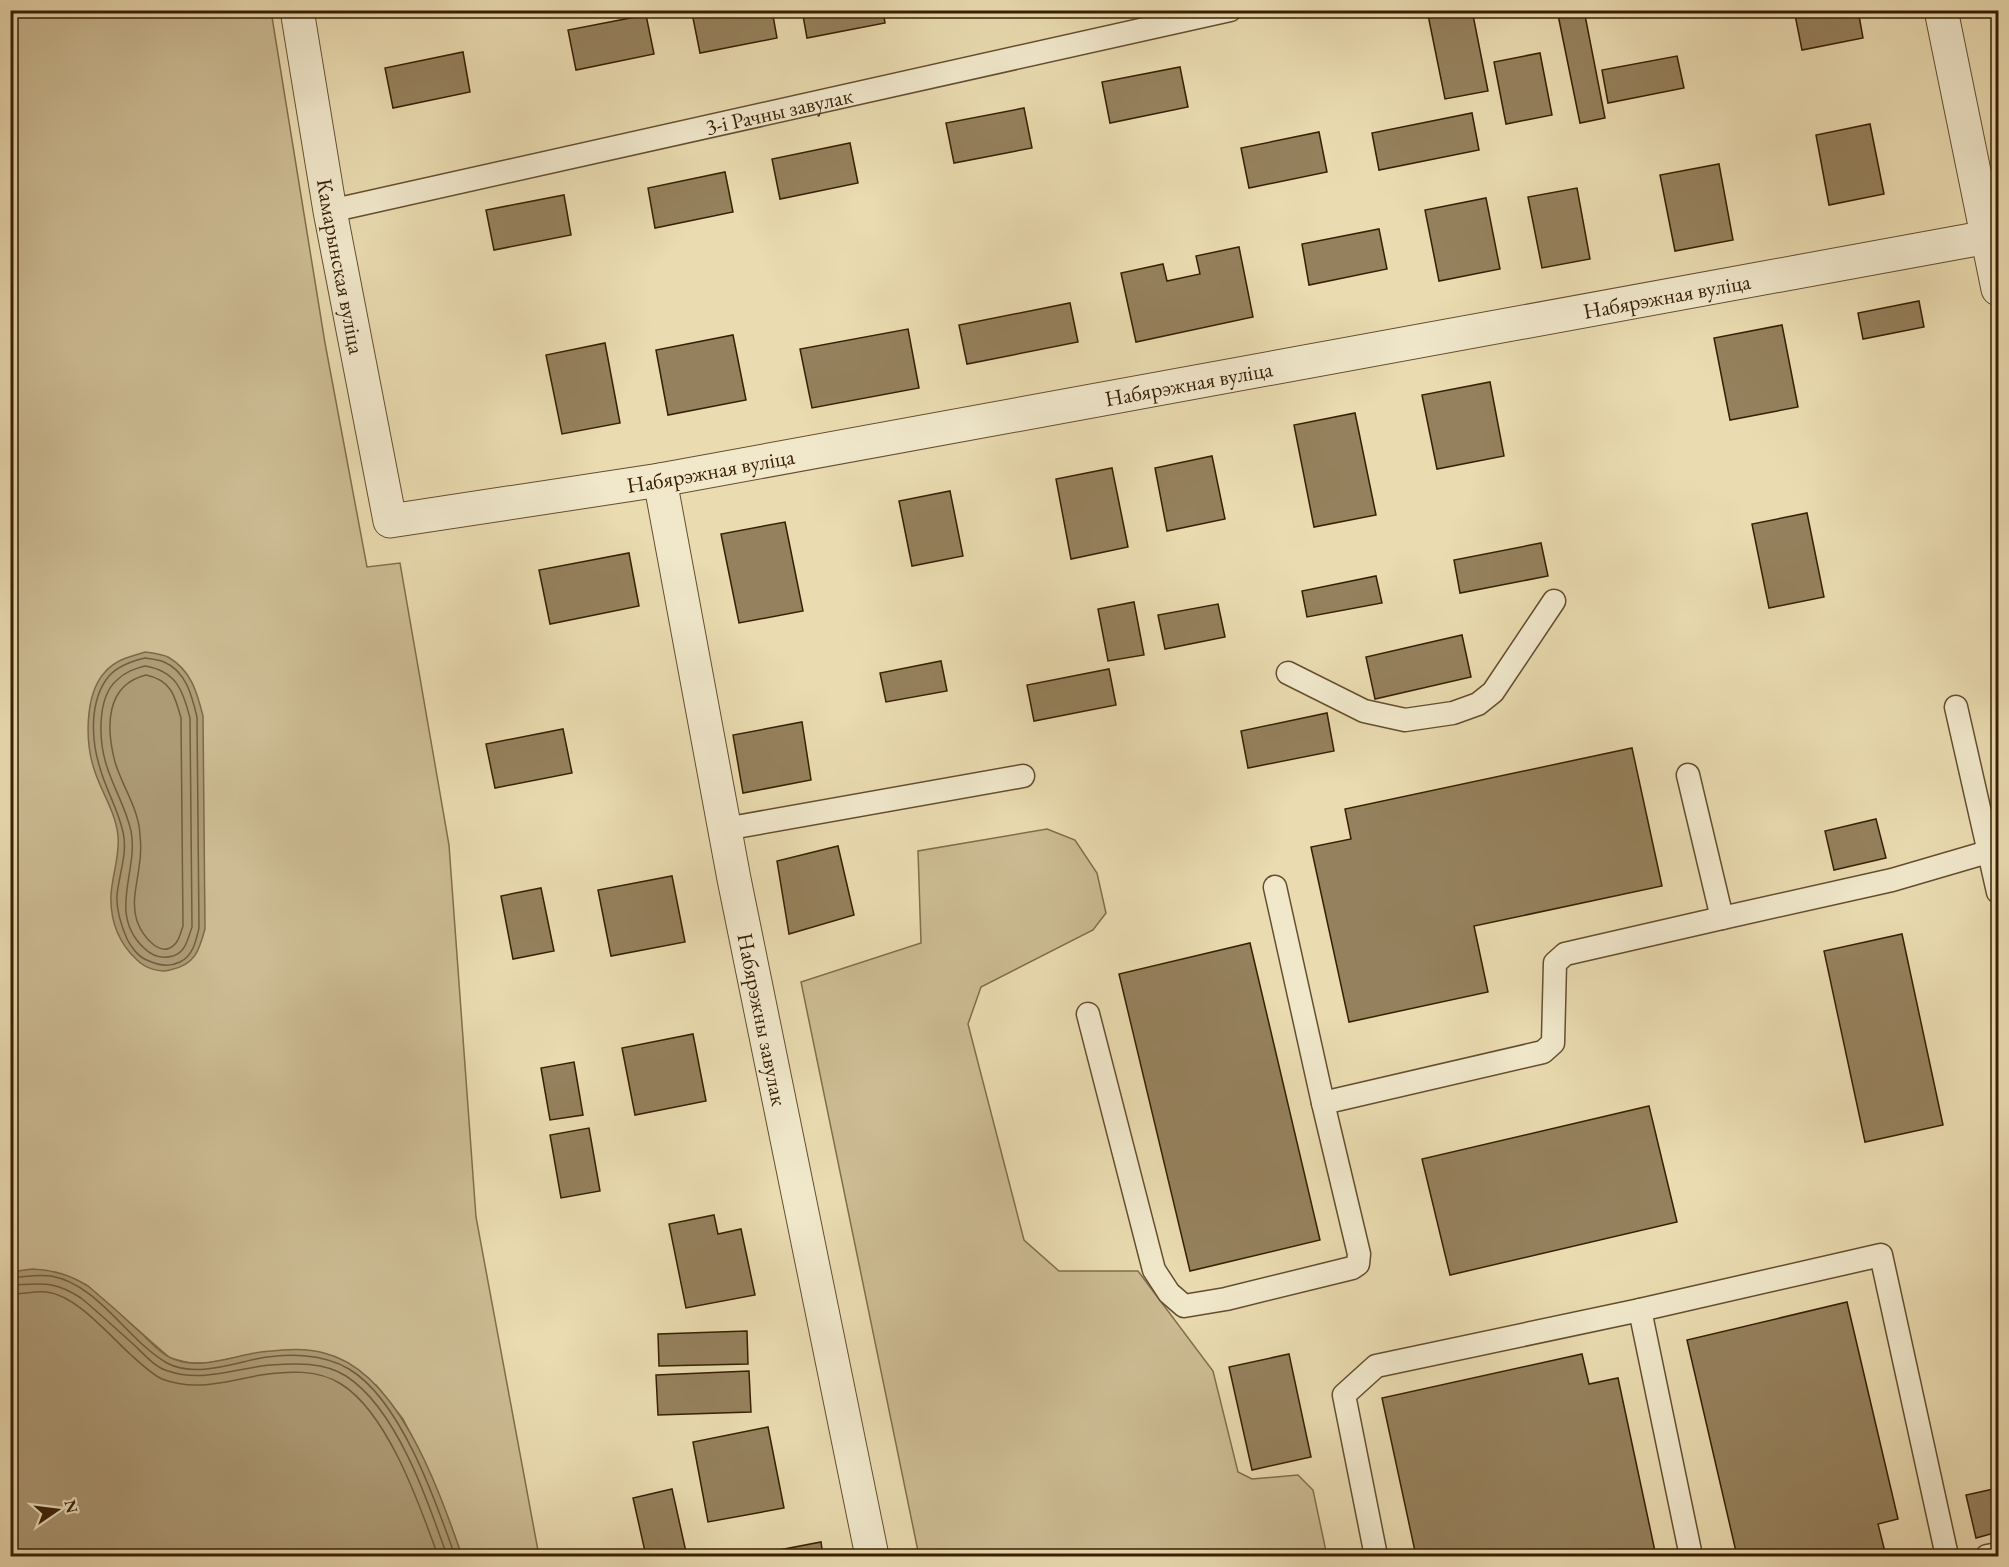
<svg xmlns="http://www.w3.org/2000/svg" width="2009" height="1567" font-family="'EB Garamond',serif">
<rect width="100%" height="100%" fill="#eadbb0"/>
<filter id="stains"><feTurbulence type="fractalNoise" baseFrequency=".00333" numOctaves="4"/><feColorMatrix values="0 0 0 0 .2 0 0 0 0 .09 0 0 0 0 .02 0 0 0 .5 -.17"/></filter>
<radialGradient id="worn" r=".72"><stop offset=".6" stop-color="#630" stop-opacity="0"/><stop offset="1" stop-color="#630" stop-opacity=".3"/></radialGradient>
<path fill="#ccbb93" stroke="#826d4c" stroke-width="1.5" d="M10 11H271L325 343 367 567 400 563 449 845 476 1217 539 1556H462L449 1520 425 1462 403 1419 376 1385 259 1353 208 1363H189L170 1358 89 1287C65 1272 37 1268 11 1272Z
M1047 829 1075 840 1097 873 1106 913 1093 930 981 987 968 1024 1024 1240 1059 1271H1138L1213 1371 1238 1472 1252 1479 1298 1475 1313 1490 1327 1556H919L801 982 921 943 918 851Z"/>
<path fill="#ad9b76" stroke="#7e6948" stroke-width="1.5" d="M145 652C152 653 161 654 168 657 191 670 197 692 203 716L205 929C199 951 195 965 170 970 159 973 145 968 137 960 119 943 110 920 111 895 112 875 120 856 118 836 116 813 102 793 95 772 85 744 84 695 105 672 115 660 131 656 145 652Z
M32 1269C54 1270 70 1275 88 1286 106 1301 123 1316 140 1332 149 1340 159 1353 171 1358 200 1371 232 1356 261 1352 281 1350 304 1347 324 1353 399 1371 439 1491 462 1556H11V1272Z"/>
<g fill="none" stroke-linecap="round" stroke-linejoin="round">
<path stroke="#725d3d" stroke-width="1.5" d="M145 658C151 659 158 659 164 662 186 671 192 696 197 717L199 928C196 941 193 956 180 962 170 967 158 965 149 961 139 958 131 947 127 939 121 925 116 910 117 895 119 874 128 853 123 832 118 809 106 790 100 768 91 740 89 700 109 676 118 666 132 661 145 658Z
M145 666C176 671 183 690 190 718L192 927C188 938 186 952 173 956 162 959 152 956 144 948 107 913 139 871 131 831 126 808 114 789 107 767 99 743 96 698 117 680 125 672 134 669 145 666Z
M146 675C171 680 175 696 181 718L183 926C181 931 180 938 176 943 161 961 142 935 137 921 131 903 137 885 139 867 141 857 141 845 140 835 139 809 122 786 115 762 106 728 105 685 146 675Z
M10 1278C24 1277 37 1274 51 1276 98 1284 128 1341 167 1363 193 1377 229 1365 256 1359 286 1353 322 1353 349 1369 401 1400 436 1502 455 1556
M10 1285C42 1284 53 1280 81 1298 98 1312 115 1328 132 1343 142 1352 154 1367 168 1371 203 1383 235 1368 271 1365 296 1363 324 1362 346 1376 397 1409 428 1501 447 1556
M10 1294C23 1294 34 1291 47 1292 77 1296 108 1334 130 1354 139 1362 151 1374 162 1379 196 1392 227 1381 261 1375 287 1371 318 1369 341 1384 388 1413 420 1506 438 1556"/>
</g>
<path fill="#95815d" stroke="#381f04" stroke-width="1.5" d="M705 10H772L777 38 700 53 692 13Z
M802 10H883L885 23 807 38Z
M933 10H965L934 16Z
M1427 10H1472L1488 91 1445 99Z
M1557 10H1584L1605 118 1580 123Z
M1794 10H1858L1863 38 1802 50Z
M646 15 654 54 576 70 568 30Z
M463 52 470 92 393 108 385 68Z
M1540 53 1552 115 1506 124 1494 62Z
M1677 56 1684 88 1608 103 1602 70Z
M1180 67 1188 107 1110 123 1102 82Z
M1024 108 1032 148 954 163 946 123Z
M1472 113 1479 150 1379 170 1372 133Z
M1870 124 1884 194 1829 205 1816 135Z
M1319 132 1327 172 1249 188 1241 148Z
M850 143 858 183 780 199 772 159Z
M1719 164 1733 240 1675 251 1660 175Z
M725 172 733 212 655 228 648 188Z
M1577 188 1590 259 1542 268 1528 197Z
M564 195 571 235 494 250 486 210Z
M1486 198 1500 269 1439 281 1425 210Z
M1379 229 1387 269 1309 285 1302 244Z
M1239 247 1253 317 1136 342 1121 273 1163 264 1167 281 1200 274 1196 256Z
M1919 301 1924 327 1863 339 1858 313Z
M1070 303 1078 342 967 364 959 325Z
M1782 325 1798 407 1730 420 1714 338Z
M908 329 919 388 812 408 800 349Z
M733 335 746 400 668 415 656 350Z
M605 343 620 423 562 434 546 355Z
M1490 382 1504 456 1437 469 1422 395Z
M1355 413 1376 515 1314 527 1294 425Z
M1212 456 1225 519 1167 531 1155 468Z
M1112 468 1128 547 1071 559 1056 479Z
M950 491 963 556 912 566 899 501Z
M1807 513 1824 597 1769 608 1752 524Z
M785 522 803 611 739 623 721 534Z
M1541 543 1548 576 1460 593 1454 560Z
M629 553 639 606 550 624 539 570Z
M1376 576 1382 603 1307 617 1302 591Z
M1134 602 1144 655 1108 661 1098 609Z
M1218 604 1225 637 1165 649 1158 615Z
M1462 635 1471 677 1375 699 1366 657Z
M941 661 947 691 886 702 880 673Z
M1109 669 1116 705 1034 721 1027 685Z
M1327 713 1334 751 1248 768 1241 731Z
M802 722 811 780 743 793 733 735Z
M563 729 572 773 495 788 486 744Z
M1632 748 1662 886 1474 926 1488 992 1349 1022 1311 847 1351 839 1345 809Z
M1876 819 1886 858 1834 870 1825 831Z
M838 846 854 915 789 934 777 861Z
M672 876 685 942 611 956 598 890Z
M541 888 554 951 513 959 501 896Z
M1902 934 1943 1125 1865 1142 1824 951Z
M1250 943 1320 1240 1190 1271 1119 974Z
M693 1034 706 1101 635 1115 622 1048Z
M574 1062 583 1115 550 1120 541 1068Z
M1649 1106 1677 1222 1450 1275 1422 1159Z
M589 1128 600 1191 561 1198 550 1135Z
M714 1215 718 1234 741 1229 755 1295 686 1308 669 1224Z
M1847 1302 1898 1519 1878 1524 1886 1556H1737L1687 1340Z
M747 1331 748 1364 659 1366 658 1334Z
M1289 1354 1311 1457 1252 1470 1229 1367Z
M1582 1354 1589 1384 1618 1378 1656 1556H1416L1382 1398Z
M749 1371 751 1412 658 1415 656 1375Z
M768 1427 784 1508 708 1522 693 1442Z
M1998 1488V1532L1976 1538 1966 1495Z
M672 1489 686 1552 667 1556H646L633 1498Z
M821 1542 823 1556H759L758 1554Z"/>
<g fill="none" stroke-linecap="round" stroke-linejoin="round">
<g stroke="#644e2f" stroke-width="25">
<g id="lane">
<path id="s1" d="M330 211 1230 10"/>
<path d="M1288 673 1364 711 1405 720 1453 713 1478 704 1493 692 1554 601"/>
<path d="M1956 707 1998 892"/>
<path d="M1688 775 1722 918 1892 880 1998 849"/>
<path d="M725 829 1023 776"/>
<path d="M1275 887 1323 1103"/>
<path d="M1088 1014 1154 1270 1169 1293 1184 1306 1226 1299 1352 1268 1358 1264 1359 1254 1323 1103 1543 1052 1553 1043 1555 963 1565 954 1722 918"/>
<path d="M1376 1556 1344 1395 1376 1366 1640 1310"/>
<path d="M1691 1556 1640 1310 1881 1255 1947 1556"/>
<path d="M1987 1556 1998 1554"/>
</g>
</g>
<g stroke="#644e2f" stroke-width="35">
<g id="street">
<path id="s2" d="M297 10 330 211 390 521 660 480 1988 237"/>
<path d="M1941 10 1998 289"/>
<path id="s3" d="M660 480 734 879 872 1556"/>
</g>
</g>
<use href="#lane" stroke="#f1e8cc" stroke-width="22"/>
<use href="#street" stroke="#f1e8cc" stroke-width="33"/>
</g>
<g text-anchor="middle" stroke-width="4.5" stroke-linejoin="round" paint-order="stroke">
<g font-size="22" fill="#381f04" stroke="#f1e8cc">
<text dy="8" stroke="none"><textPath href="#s1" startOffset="460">3-і Рачны завулак</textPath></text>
<text dy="8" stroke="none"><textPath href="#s2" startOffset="260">Камарынская вуліца</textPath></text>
<text dy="8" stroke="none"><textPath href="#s2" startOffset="1816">Набярэжная вуліца</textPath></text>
<text dy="8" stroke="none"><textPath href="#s2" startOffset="1330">Набярэжная вуліца</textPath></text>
<text dy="8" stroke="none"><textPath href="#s2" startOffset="844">Набярэжная вуліца</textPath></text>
<text dy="8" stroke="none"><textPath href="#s3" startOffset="549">Набярэжны завулак</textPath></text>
</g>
</g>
<rect width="2009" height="1567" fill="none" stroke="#eadbb0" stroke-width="36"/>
<rect x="12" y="12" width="1985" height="1543" fill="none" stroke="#381f04" stroke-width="3"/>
<rect x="18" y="18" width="1973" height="1531" fill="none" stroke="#381f04" stroke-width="1.5"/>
<g transform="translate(57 1510) rotate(76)" stroke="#f1e8cc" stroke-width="4.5" paint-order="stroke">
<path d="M0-4.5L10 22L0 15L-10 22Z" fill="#381f04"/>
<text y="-9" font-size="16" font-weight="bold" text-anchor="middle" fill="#381f04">N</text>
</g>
<rect width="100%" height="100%" filter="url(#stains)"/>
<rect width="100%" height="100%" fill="url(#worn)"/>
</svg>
